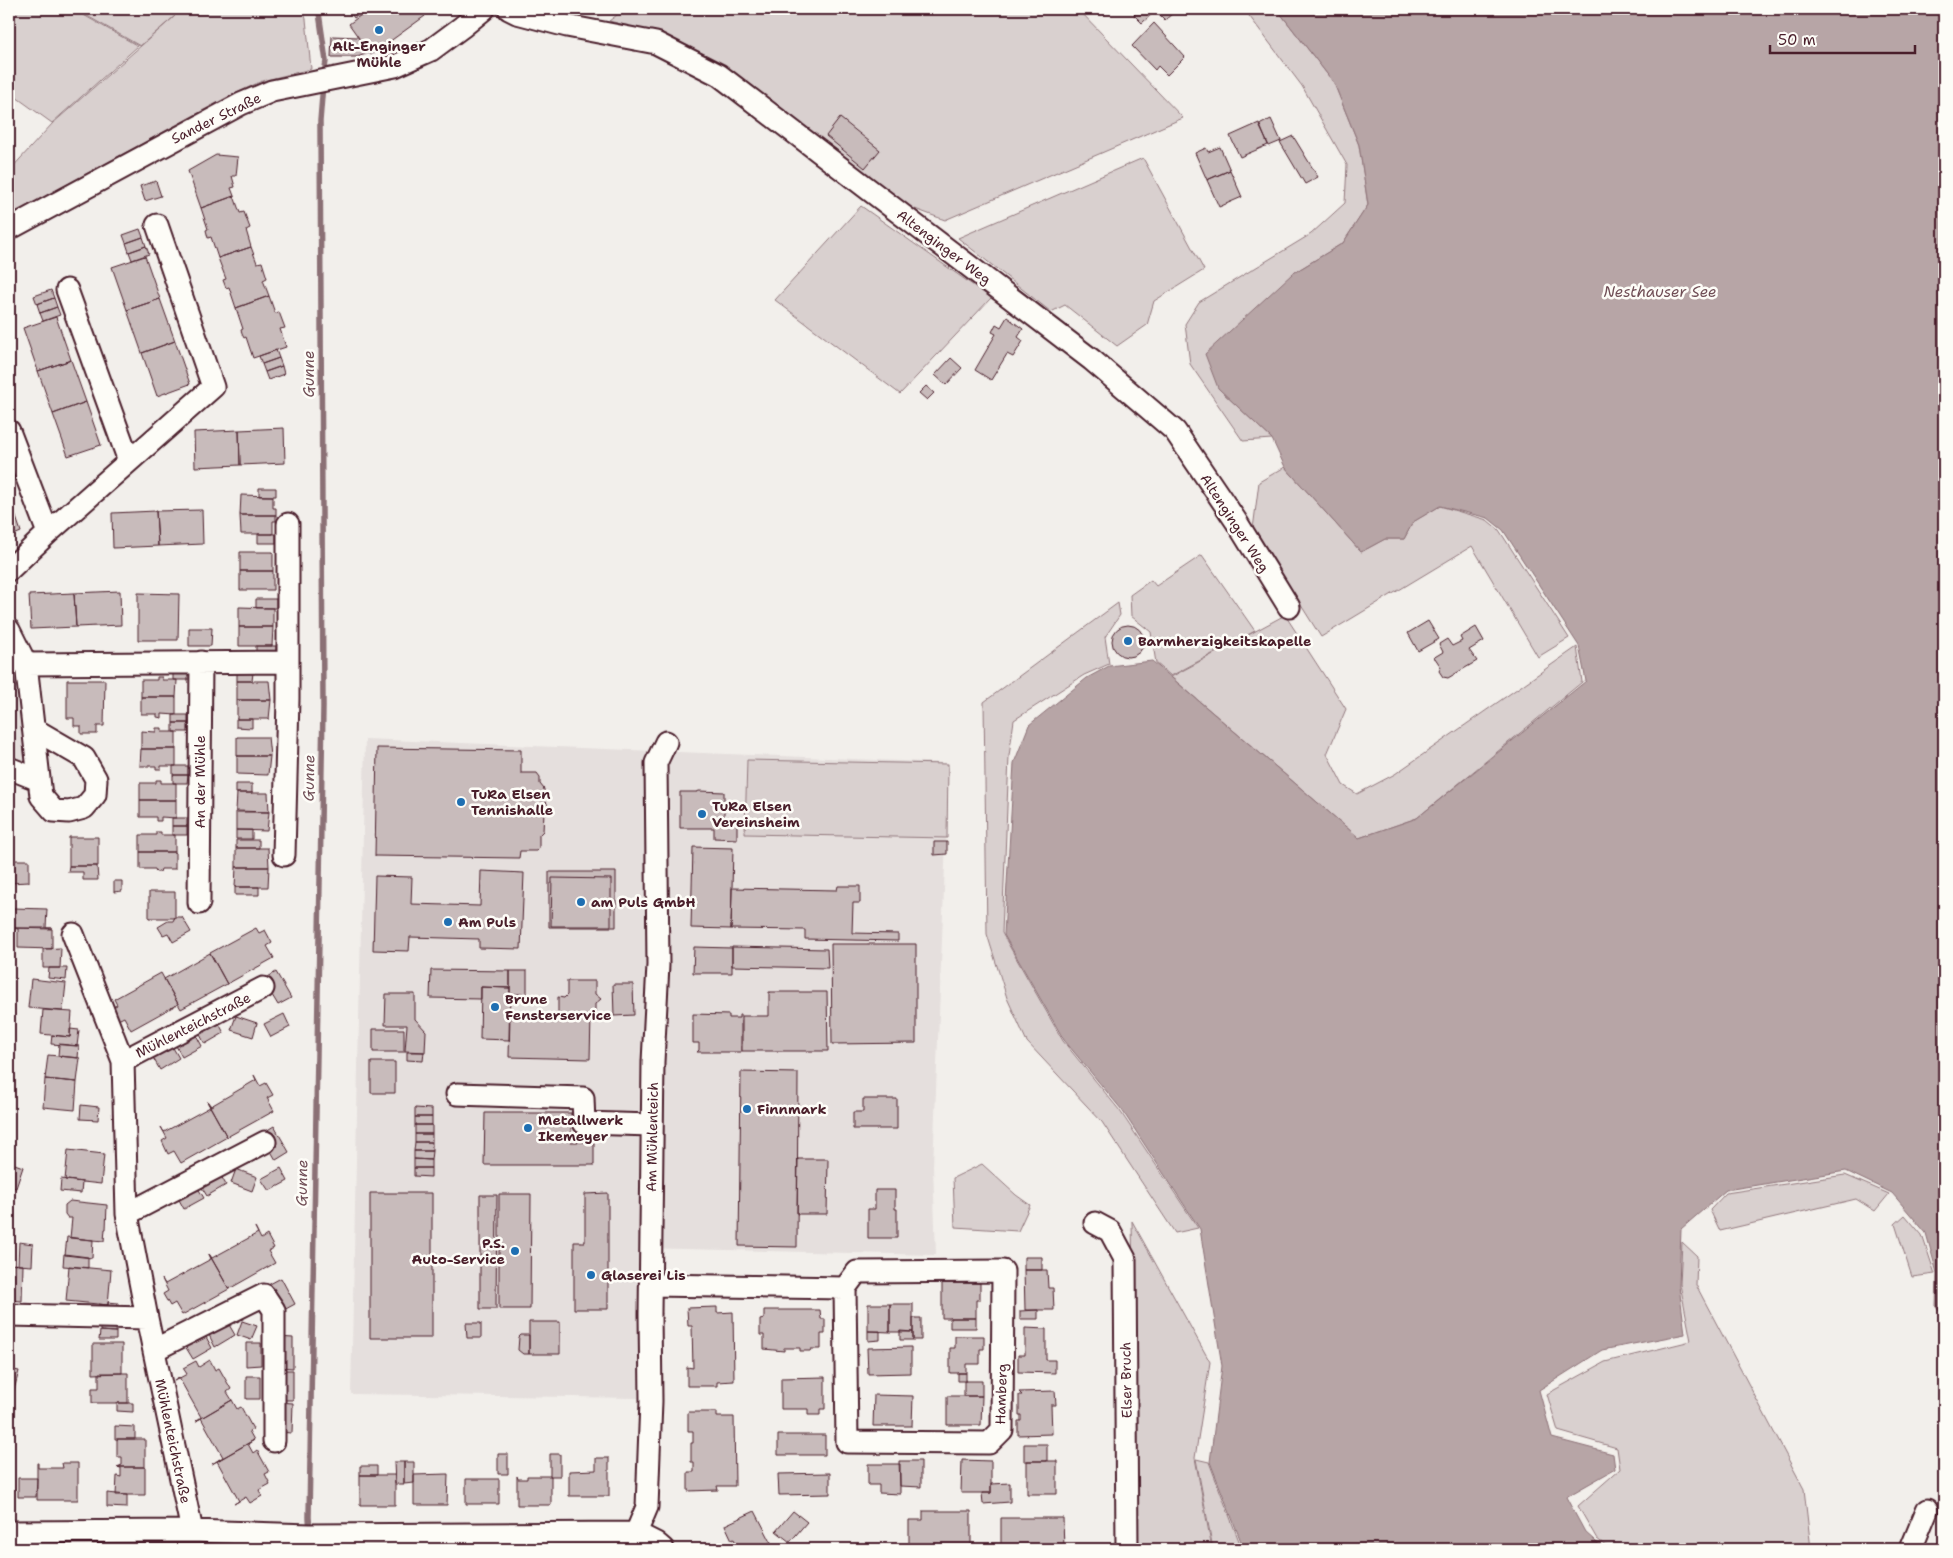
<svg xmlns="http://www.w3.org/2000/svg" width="1953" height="1558" font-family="'Shantell Sans',sans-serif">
<rect width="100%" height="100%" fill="#f2efeb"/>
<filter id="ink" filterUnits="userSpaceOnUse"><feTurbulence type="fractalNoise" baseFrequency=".02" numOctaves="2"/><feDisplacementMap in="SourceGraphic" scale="10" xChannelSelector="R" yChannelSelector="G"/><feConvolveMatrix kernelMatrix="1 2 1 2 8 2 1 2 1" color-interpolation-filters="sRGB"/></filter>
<g filter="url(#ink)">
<path fill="#e5dfdd" d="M9 659 12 666 20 702 25 759V784L9 777Z
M365 739 949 763 933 1166 936 1255 641 1248 638 1398 351 1394Z"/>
<path fill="#d9d0cf" stroke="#92787d" d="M9 9H73L138 46 52 123 9 92Z
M75 9H303L306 19 311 69 262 81 226 98 18 211H9V171L52 124 175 16 140 46Z
M625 9H1078L1183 118 945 220 904 205 726 67 666 35 609 21Z
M1244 9H1277L1334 83 1359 145 1368 205 1343 243 1292 274 1218 388 1272 439 1243 441 1190 364 1185 324 1199 302 1311 234 1345 203 1347 165 1302 86Z
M1143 158 1204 270 1154 301 1147 325 1117 346 1065 305 1051 312 958 238Z
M861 206 991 298 900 394 775 300Z
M1285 467 1361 552 1385 539H1404L1413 522 1440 506 1487 520 1499 530 1569 638 1538 657 1472 546 1321 637 1253 529 1259 482Z
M1202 555 1255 631 1171 676 1156 663 1151 632 1131 616 1130 595 1151 580 1156 586Z
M1118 603 1120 615 1105 637 1109 664 1084 675 1014 720 1009 756 1002 933 1063 1041 1120 1111 1198 1228 1175 1233 1102 1122 1027 1042 1007 998 987 934 984 702Z
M1285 615 1346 709 1327 754 1343 785 1357 794 1395 774 1577 647 1582 682 1417 818 1359 838 1171 677Z
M747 760 948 764 947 838 745 834Z
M982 1164 1016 1195 1030 1205 1018 1231 955 1227 953 1178Z
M1845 1175 1889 1194 1875 1211 1856 1199 1720 1231 1710 1210 1726 1193Z
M1905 1215 1922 1235 1935 1274 1912 1277 1895 1224Z
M1132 1221 1210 1362 1195 1458 1212 1549H1137Z
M1682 1242 1697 1256 1696 1285 1804 1489 1811 1549H1611L1597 1539 1578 1506 1620 1469 1617 1448 1558 1431 1547 1394 1605 1362 1691 1341 1680 1284Z
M1940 1316 1944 1322V1372L1941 1363Z
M1196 1459 1209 1462 1242 1549H1213Z"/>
<path fill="#b7a5a6" stroke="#8b6f75" d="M1277 9H1944V1317L1936 1307 1937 1273 1926 1233 1892 1193 1846 1171 1726 1190 1681 1229 1679 1286 1685 1334 1602 1350 1539 1390 1552 1438 1613 1454 1615 1469 1566 1497 1585 1532 1604 1549H1244L1210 1462 1222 1366 1200 1229 1122 1110 1064 1040 1004 935 1014 763 1029 725 1087 678 1109 666 1152 661 1359 838 1417 818 1586 681 1579 646 1503 530 1488 518 1440 506 1413 522 1404 539H1385L1361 552 1285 467 1272 439 1218 388 1205 354 1292 274 1343 243 1368 205 1359 145 1334 83Z"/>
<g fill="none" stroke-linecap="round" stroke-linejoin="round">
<path stroke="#8b6f75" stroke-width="5.5" d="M316 9 319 13 326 61 324 75
M311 1549 309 1517 323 707 320 121 323 84"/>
</g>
<path fill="#c8bbbb" stroke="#4a1f2b" d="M348 9H368L354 18Z
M369 9H420L425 16 371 55 349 24Z
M1140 9H1154L1156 10 1142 23 1134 15Z
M1160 9H1169L1173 13 1165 20 1157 12Z
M1154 23 1185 57 1167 75 1158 66 1155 70 1132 46Z
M332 36 358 37 369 53 357 57H331Z
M840 118 880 150 865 168 826 136Z
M1271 119 1281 141 1269 146 1259 125Z
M1259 123 1268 145 1240 157 1230 136Z
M1293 136 1318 177 1305 184 1280 142Z
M1220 147 1230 170 1207 180 1195 153 1206 148 1208 152Z
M216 155 238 157 236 176H232L235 187 231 188 234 196 201 208 188 171Z
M1230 170 1242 197 1219 207 1207 180Z
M156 181 161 196 145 201 140 186Z
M234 196 240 213 244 212 250 228 246 230 251 247 218 258 211 237 208 238 206 230 208 229 201 208Z
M140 229 143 237 126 243 123 235Z
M143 237 146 246 129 252 126 243Z
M146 246 149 254 132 260 129 252Z
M251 247 257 263 262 262 267 278 263 280 269 296 236 308 229 287 226 288 223 280 226 279 218 258Z
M145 256 160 299 127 310 112 267Z
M51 290 54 298 37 304 34 296Z
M269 296 275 313 279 312 285 328 280 329 286 347 253 358 246 337 244 338 242 334 241 330 243 329 236 308Z
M54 298 57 307 40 313 37 304Z
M160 299 175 341 142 353 127 310Z
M57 307 60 315 43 321 40 313Z
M56 317 71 360 38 371 23 328Z
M1007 317 1023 329 1018 337 1023 341 1013 357 1007 354 991 380 975 370 996 334 992 332 996 324 1001 327Z
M175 341 190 384 157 396 142 353Z
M276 350 279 358 262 364 259 356Z
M279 358 282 366 265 372 262 364Z
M951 358 962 368 946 385 935 375Z
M71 360 86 402 53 414 38 371Z
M282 366 284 374 268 380 265 372Z
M926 386 934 393 927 400 919 393Z
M86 402 101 445 68 456 53 414Z
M284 428 285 463 240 465 239 430Z
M239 430 240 465 195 467 194 432Z
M259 488H276V496H259Z
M241 495 273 496V508H276V515H240Z
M9 496 21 532 9 537Z
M202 510 203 544 158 546 156 511Z
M156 511 158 546 113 548 112 513Z
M240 515H276V521H273V534H241Z
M258 534H276V543H258Z
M240 552H273V571H240Z
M240 571H273V590H240Z
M120 591 121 625 76 627 74 593Z
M74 593 76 627 31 629 29 595Z
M138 593 179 594 178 640H138Z
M256 599H276V608H256Z
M239 607 273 608V627H239Z
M1428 621 1439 639 1418 651 1408 633Z
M1112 641a16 16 0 1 1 32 0a16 16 0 1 1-32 0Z
M239 627H273L272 646H239Z
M1476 627 1484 641 1469 650 1477 661 1448 678 1443 677 1439 671 1441 667 1435 658H1433L1443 652 1439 644 1447 639 1452 646 1462 641 1460 637Z
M189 628H212L211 646H189Z
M256 646H276V655H256Z
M173 672H188V680H173Z
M237 673H253L252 681H237Z
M157 677H162V680H177L176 697H141V680H157Z
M67 680H105L104 726H97V734H81V726H74V718H67Z
M237 681H269L271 700H237Z
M141 697H176V715L162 714V718L157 717V714H141Z
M237 700H271L269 719H237Z
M173 715H188V723H173Z
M236 719H252V728L236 727Z
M173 723H188V732H173Z
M156 728H162V732H176V749H141V731L156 732Z
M237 737H268L270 756H237Z
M377 748 521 750V773H537L540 777V784L544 789V800L547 803V809L544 812 543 831 539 835V848L536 851H520L519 858 375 856Z
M141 749H176V766H161V769H156V766H140Z
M237 756H270L268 775 237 774Z
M173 766H188V775H173Z
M173 775H188L187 783H173Z
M156 780H161V783H176V800H140V783H156Z
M236 784H252V793H236Z
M699 791 724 792V823H737V839L714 838V828H680V792H697Z
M237 793H268L269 812 236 811Z
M140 800H176V818L161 817V821H156V817H140Z
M9 808H13V819H9Z
M236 812H269L267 831 236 830Z
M172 818H187V826H172Z
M172 826H187V835H172Z
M236 830H252V839H236Z
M156 832H161V835H175V852H140V835H156Z
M69 837H98V866H69Z
M236 840H259V848H236Z
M934 842H947V854L934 855Z
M693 847 733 848 731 929 691 928Z
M236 848H268L269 867H236Z
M140 852H175V869H161L160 872H156L155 869H140Z
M9 860H29V882L9 883Z
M69 866H97L98 880H83V872H68Z
M236 867H269L268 887H235Z
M481 871 524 873 521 949 479 948V939L410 937 409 951 373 950 375 876 412 877 411 904 480 906Z
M549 872H616V927H549Z
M552 878 611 879V926H551Z
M114 881H122V891L114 892Z
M838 886H860V903H853L852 933 898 934V941L805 939V930L731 929 732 888 837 890Z
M235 887H259V895H235Z
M149 892H175V918H149Z
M13 908 47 909 46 928H52H12Z
M175 917H182L191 932 173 942 168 933 163 935 158 927 168 921H173Z
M12 928 52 929V949L18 948V929Z
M256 928 259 933 265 930 272 943 267 946 274 958 227 984 210 953Z
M831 944H916V1043L832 1044Z
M694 947 732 948V973H693Z
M732 947 827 949 828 968 732 966Z
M61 948 60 968H43V949Z
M210 953 227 984 181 1009 164 979Z
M49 968H67L66 980 48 978Z
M431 970 510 971V988L481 987V999L430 998Z
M510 971H527V994H510Z
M276 972 291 998 278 1005 263 980Z
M161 973 178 1004 131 1030 124 1017 118 1020 111 1008 117 1005 114 999Z
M31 979 66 983 63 1011 28 1008Z
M567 981H595V994L601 999 595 1004V1016H558V997L564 998 567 995Z
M613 984H633L634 1015 614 1016Z
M481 987 510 988 509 1040 480 1039Z
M769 992H827L828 1051H742V1016H769Z
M386 994H415V1019L426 1031 425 1052 405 1051 407 1025H385Z
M43 1010 72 1012 70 1037 41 1034Z
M284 1014 290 1027 271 1037 264 1024Z
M510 1014 591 1016 590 1059 509 1057Z
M693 1014 729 1015V1018H739V1015H741V1052H697L699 1050V1043H693Z
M236 1016 257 1023 253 1037 231 1030Z
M217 1020 224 1033 205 1044 198 1031Z
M70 1029 79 1030 77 1046 51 1044 52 1035 70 1037Z
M373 1029H404V1052H373Z
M195 1033 202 1046 182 1057 175 1044Z
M59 1044 79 1046 78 1058 58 1056Z
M172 1046 179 1058 160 1070 152 1056Z
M407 1052H424L423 1061 407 1060Z
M48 1055 80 1058 77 1082 45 1079Z
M371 1062H395V1093H371Z
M741 1072 798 1073 797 1247 739 1246Z
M254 1075 260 1086 266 1083 273 1095 267 1098 274 1111 227 1137 207 1101 211 1106 256 1080Z
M45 1079 77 1082 75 1110 43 1107Z
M863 1099H897V1129H853V1112H863Z
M207 1101 227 1137 181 1163 174 1151 168 1154 162 1141 167 1138 161 1127 164 1132 210 1107Z
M81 1105 99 1107 98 1120 80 1119Z
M415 1108 432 1109V1117H415Z
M485 1113H571V1142H594V1165H484Z
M415 1117H432V1125H415Z
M415 1125H432V1134H415Z
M274 1126 289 1152 276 1160 261 1134Z
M415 1134H432V1142H415Z
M415 1142H432V1151H414Z
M68 1150 104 1154 101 1184 65 1180Z
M414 1151H432L431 1160 414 1159Z
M414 1159 431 1160V1168H414Z
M798 1159H828L827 1214H797Z
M9 1162 23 1167 16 1188 9 1186Z
M281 1168 288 1181 269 1191 261 1179Z
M414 1168H431V1177L414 1176Z
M236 1169 257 1177 252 1191 231 1183Z
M219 1172 226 1185 207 1196 199 1183Z
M61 1179 82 1182 81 1193 60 1191Z
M196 1185 204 1198 184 1209 177 1196Z
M875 1190H895V1209H897V1238H868V1209H875Z
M370 1193H432V1338H370Z
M608 1193V1309H574V1242H585V1194Z
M499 1194H531L530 1309H499Z
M480 1195H497L496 1309H480Z
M70 1201 107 1205 106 1229H105L104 1241 70 1238 72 1218H68L65 1214V1205Z
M255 1227 261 1239 267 1235 274 1248 268 1251 275 1263 229 1289 209 1254 212 1258 258 1233Z
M67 1237 93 1240 92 1258 65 1255Z
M19 1242 33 1244 32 1266 18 1265Z
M64 1254 88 1257V1268L63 1266Z
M209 1254 229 1289 182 1315 175 1303 170 1306 163 1294 168 1291 162 1279 165 1284 211 1259Z
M1024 1257H1042V1270H1024Z
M9 1264 23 1265 22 1301 9 1300Z
M69 1266 111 1270 108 1305 66 1301Z
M1024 1270H1047L1048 1288H1053L1054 1310H1025Z
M281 1278 295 1304 282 1311 268 1285Z
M942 1283H980V1300H976V1318H942Z
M108 1302 118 1303 117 1314H99V1304L108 1305Z
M868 1304H890V1332L868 1331Z
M890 1304H913V1332H890Z
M717 1307V1313L733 1312 734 1381 717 1382V1386H687V1367L693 1368 692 1326H688L687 1308Z
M764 1310H820L821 1319H825V1334H821V1349H811L810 1351H800V1348H784V1351L764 1349V1335H760V1320L764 1319Z
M1038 1310V1319H1020V1311Z
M913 1318H921V1340H913Z
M950 1318H976V1328H950Z
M242 1321 257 1326 251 1340 237 1335Z
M529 1322H560V1354H529Z
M100 1323H117L116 1332 100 1331Z
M228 1323 235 1335 215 1347 208 1333Z
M466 1323H481V1338H467Z
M1025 1328 1046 1329V1360H1055V1373L1018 1372V1355H1025Z
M100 1331 116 1332V1340H99Z
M868 1331H880V1340L868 1341Z
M900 1331 913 1332V1340H900Z
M205 1335 212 1348 193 1359 185 1346Z
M521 1335H529V1354H523L518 1350 519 1337Z
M955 1336H984V1349H980V1364H966V1373H950V1348H955Z
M278 1337 293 1338V1368L278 1367Z
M246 1343H261V1365L246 1366Z
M93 1344H122V1373L93 1374Z
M911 1347V1373L868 1374 867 1348Z
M210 1360 215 1370 219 1368 231 1389 227 1392 232 1400 196 1421 201 1417 179 1378 174 1381 187 1374 183 1368 196 1361 199 1367Z
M9 1369 19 1371 9 1409Z
M278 1370H293V1400H278Z
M99 1373H128V1403H92V1388H99Z
M958 1373H966V1381H958Z
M246 1376H260V1399H246Z
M825 1377V1409H820V1415H808V1409H781V1378Z
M964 1381H982V1396H964Z
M1055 1391 1056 1405H1051L1052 1434 1018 1435V1421H1021V1415H1019V1395H1022L1019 1392Z
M874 1395 913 1396 912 1426H873Z
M947 1396H982L981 1425H947Z
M232 1400 237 1409 241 1407 253 1429 249 1431 254 1440 212 1464 223 1457 201 1418 196 1421Z
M278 1402 293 1403 292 1433 277 1432Z
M117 1403H133V1412L117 1411Z
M688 1412H717V1417H734L735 1486H717L718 1490 688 1491V1472H694V1462H691V1443H693V1431H688Z
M115 1426 135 1427V1439H115Z
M778 1435H825V1455H778Z
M117 1439H145V1467H117L122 1465V1457H117Z
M254 1440 248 1444 253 1453 257 1450 269 1472 265 1474 270 1484 259 1490 262 1496 250 1503 246 1497 234 1504 239 1501 217 1461Z
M1024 1444H1047V1461H1024Z
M498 1454H508V1474H498Z
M550 1454H560V1476H550Z
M596 1458H609V1496H569V1471L596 1470Z
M962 1460 991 1461V1493H961Z
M899 1461H921V1487L900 1486Z
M1027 1461H1057V1494H1027Z
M394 1462H404V1484H395Z
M404 1462H414V1483L404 1484Z
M37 1463H38V1468H63L62 1463H78V1500H37Z
M868 1464H900V1494L879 1493V1485H868Z
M360 1466H377V1475H360Z
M117 1467H145V1495H116L117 1476 121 1477V1468Z
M830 1473V1494L779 1495 778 1474Z
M448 1474 447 1505H414V1475Z
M360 1475H395V1505H360Z
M517 1476 518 1479H527V1476H551V1505H517Z
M18 1478H37L36 1497H18Z
M466 1479H499V1504H466Z
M1010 1483V1502L983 1504 982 1493H991V1484Z
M107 1493 127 1495V1508L107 1507Z
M755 1511 771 1542 757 1548V1549H739L734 1539 732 1540 725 1525Z
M793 1511 807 1522 790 1542 776 1531Z
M923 1511H971V1546H956V1549H909V1520H923Z
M1001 1518H1063L1064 1549H1001Z"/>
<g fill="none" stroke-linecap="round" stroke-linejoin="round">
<g stroke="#4a1f2b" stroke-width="25">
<path id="minor" d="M509 9 517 13 567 26 656 43 719 75 1092 360 1175 431 1236 521 1289 607
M9 229 241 104 272 91 395 66 431 50 462 27 484 9
M67 290 129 461
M9 431 48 533
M9 570 48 533 213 387 157 225
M9 630 26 664 41 796 54 811 69 812 84 808 95 795 96 779 84 758 34 729
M26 664 286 662
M9 768 39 780
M284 855 288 699V524
M199 903 201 662
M73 934 123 1061 127 1214 147 1318 192 1531
M123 1061 263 988
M457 1094 583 1098 584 1123 652 1125
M127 1214 265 1142
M1095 1223 1110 1231 1125 1259 1127 1549
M651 1285 845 1288 847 1442 989 1443 1002 1430 1003 1271 857 1272 845 1288
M9 1315 147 1318
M154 1350 264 1295 274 1310V1441
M9 1532 192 1531 310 1535 636 1533 656 1543 663 1549
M636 1533 647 1507 651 1401 650 1314 653 1062 658 965 656 763 666 742
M1911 1549 1927 1510"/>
</g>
<use href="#minor" stroke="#fdfcf7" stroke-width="21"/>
</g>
</g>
<g fill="#1f6fb2" stroke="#fdfcf7" stroke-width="2">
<circle cx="379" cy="30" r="5"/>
<circle cx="1128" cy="641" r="5"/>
<circle cx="461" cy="802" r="5"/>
<circle cx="702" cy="814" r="5"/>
<circle cx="581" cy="902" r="5"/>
<circle cx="448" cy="922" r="5"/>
<circle cx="495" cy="1007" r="5"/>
<circle cx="747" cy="1109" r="5"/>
<circle cx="528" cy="1128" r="5"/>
<circle cx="515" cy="1251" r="5"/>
<circle cx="591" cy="1275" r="5"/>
</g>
<g text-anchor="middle" stroke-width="5" stroke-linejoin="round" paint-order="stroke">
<g font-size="14" font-weight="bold" fill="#4a1f2b" stroke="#fdfcf7" text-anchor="start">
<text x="379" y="51" text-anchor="middle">Alt-Enginger<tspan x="379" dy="16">Mühle</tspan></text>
<text x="1138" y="646">Barmherzigkeitskapelle</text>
<text x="471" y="799">TuRa Elsen<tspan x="471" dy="16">Tennishalle</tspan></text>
<text x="712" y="811">TuRa Elsen<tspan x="712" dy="16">Vereinsheim</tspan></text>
<text x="591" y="907">am Puls GmbH</text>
<text x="458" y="927">Am Puls</text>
<text x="505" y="1004">Brune<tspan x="505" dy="16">Fensterservice</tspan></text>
<text x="757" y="1114">Finnmark</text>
<text x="538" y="1125">Metallwerk<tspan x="538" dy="16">Ikemeyer</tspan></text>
<text x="505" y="1248" text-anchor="end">P.S.<tspan x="505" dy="16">Auto-Service</tspan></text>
<text x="601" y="1280">Glaserei Lis</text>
</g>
<g font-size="14" fill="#4a1f2b" stroke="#fdfcf7">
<text transform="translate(216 118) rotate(-26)" y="5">Sander Straße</text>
<text transform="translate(944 247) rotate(37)" y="5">Altenginger Weg</text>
<text transform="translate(1235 523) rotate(57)" y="5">Altenginger Weg</text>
<text transform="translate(200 782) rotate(-90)" y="5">An der Mühle</text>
<text transform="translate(193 1025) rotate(-27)" y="5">Mühlenteichstraße</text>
<text transform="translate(652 1137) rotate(-89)" y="5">Am Mühlenteich</text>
<text transform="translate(1126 1380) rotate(-91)" y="5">Elser Bruch</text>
<text transform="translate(1001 1394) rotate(-88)" y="5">Hamberg</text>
<text transform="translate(173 1441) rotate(78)" y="5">Mühlenteichstraße</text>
</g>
<g font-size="15" font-style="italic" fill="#704e56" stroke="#fdfcf7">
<text x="1660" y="297">Nesthauser See</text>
<text transform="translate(309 374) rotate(-90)" y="5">Gunne</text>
<text transform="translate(309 778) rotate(-89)" y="5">Gunne</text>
<text transform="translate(302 1183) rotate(-89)" y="5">Gunne</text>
</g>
</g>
<rect width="1953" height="1558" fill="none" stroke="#fdfcf7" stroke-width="30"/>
<rect x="15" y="15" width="1923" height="1528" fill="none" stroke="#4a1f2b" stroke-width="2" filter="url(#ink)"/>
<path d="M1770 45v8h145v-8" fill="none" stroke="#4a1f2b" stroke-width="2.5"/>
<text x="1778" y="45" font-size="15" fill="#4a1f2b" stroke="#fdfcf7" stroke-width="4" paint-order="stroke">50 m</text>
</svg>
